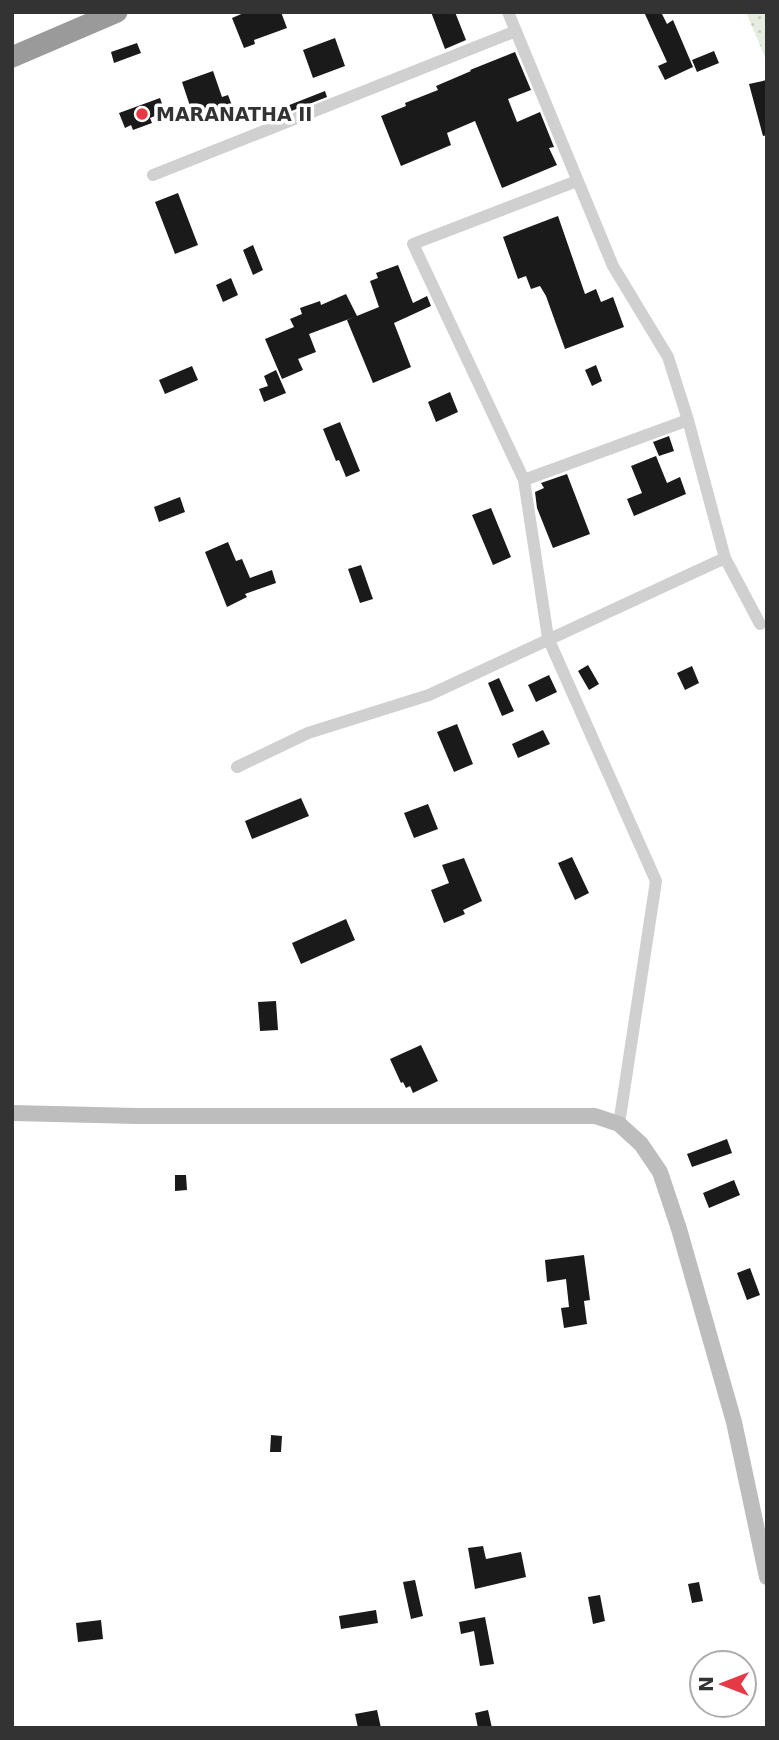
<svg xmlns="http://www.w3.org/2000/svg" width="779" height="1740" font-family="'DejaVu Sans',sans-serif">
<defs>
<pattern id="green-dots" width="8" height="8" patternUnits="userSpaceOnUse" patternTransform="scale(1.75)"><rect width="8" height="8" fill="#e6ecdf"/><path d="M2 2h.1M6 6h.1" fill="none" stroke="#c6cbc0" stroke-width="1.8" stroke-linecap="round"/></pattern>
</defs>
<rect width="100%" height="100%" fill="#fff"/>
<path fill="url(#green-dots)" d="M746 12H767V62Z"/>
<path fill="#1a1a1a" d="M246 12H281L287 28 254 40 255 44 244 48 232 18Z
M431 12H455L466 40 445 49Z
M644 12H661L667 24 673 20 693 67 665 80 658 66 667 62Z
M335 38 345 66 313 78 303 50Z
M137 43 141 53 114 63 111 52Z
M714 51 719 63 697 72 692 60Z
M515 52 531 90 508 99 517 122 540 112 554 147 549 148 557 165 502 188 475 121 447 133 451 145 401 166 381 116 406 106 405 103 438 90 436 86 471 71 470 70Z
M213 71 222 97 228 95 233 108 202 121 195 104 190 106 182 82Z
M767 80V135L763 136 749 84Z
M325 91 327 97 271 119 269 113Z
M160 98 165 112 150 118 152 123 133 130 131 125 125 128 119 113Z
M178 193 198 245 175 254 155 202Z
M558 216 585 294 596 289 601 302 613 297 624 327 565 349 546 296 540 286 531 289 526 276 518 279 503 237Z
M253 245 263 270 253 275 243 250Z
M398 265 413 303 427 296 431 306 394 323 411 367 373 383 347 320 379 307 370 281 378 278 376 273Z
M231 278 238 295 223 302 216 285Z
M346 294 357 316 309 334 316 352 298 359 303 370 282 379 265 339 294 327 290 319 302 314 300 308 320 301 321 305Z
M596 365 602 381 592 386 585 370Z
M192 366 198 380 165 394 159 380Z
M276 370 286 393 264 402 259 389 268 386 264 376Z
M450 392 458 412 436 422 428 402Z
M340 422 360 471 346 477 339 460 336 461 323 429Z
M669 436 674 451 659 456 653 442Z
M656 456 667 483 680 477 686 494 634 516 627 499 642 493 631 466Z
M567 474 590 534 553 548 537 508 535 492 544 488 541 483Z
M180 497 185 512 159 522 154 507Z
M491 508 511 557 493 565 472 515Z
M228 542 236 561 242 559 250 578 272 570 276 583 245 594 247 597 227 607 205 552Z
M361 565 373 599 360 603 348 569Z
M588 665 599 684 589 690 578 671Z
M692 666 699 683 685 690 677 673Z
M549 675 557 692 536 702 528 685Z
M499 678 514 711 502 716 488 683Z
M457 724 473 764 454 772 437 732Z
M543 730 550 744 518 758 512 744Z
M301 798 309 816 252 839 245 821Z
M428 804 438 829 414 838 404 813Z
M572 857 589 893 575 900 558 863Z
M464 858 482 901 463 910 465 914 444 923 431 890 449 883 442 865Z
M346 919 355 940 301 964 292 943Z
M276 1001 278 1030 260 1031 258 1002Z
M421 1045 438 1081 413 1093 410 1086 406 1088 403 1082 401 1083 390 1059Z
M727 1139 732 1153 692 1167 687 1154Z
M175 1175H186L187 1190 175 1191Z
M734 1180 740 1195 709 1208 703 1193Z
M584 1255 590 1300 584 1301 587 1324 564 1328 561 1308 569 1307 566 1279 547 1282 545 1260Z
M750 1268 760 1295 747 1300 737 1273Z
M271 1435 282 1436 281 1452H270Z
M483 1546 486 1559 521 1552 526 1577 475 1589 468 1548Z
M415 1580 423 1616 411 1619 403 1582Z
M699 1582 703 1601 692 1603 688 1584Z
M600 1595 605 1621 593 1624 588 1597Z
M376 1610 378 1623 341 1629 339 1616Z
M485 1617 494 1664 480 1666 474 1631 461 1634 459 1622Z
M101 1620 103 1639 78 1642 76 1623Z
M377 1710 381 1728H358L355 1714Z
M488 1710 492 1728H478L475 1713Z"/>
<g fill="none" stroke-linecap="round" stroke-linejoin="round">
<path stroke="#d0d0d0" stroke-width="12" d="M508 12 613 266 668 357 688 420 725 558 760 624
M153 175 516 31
M577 181 413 244 524 480 548 638 656 881 619 1124
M524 480 688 420
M237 767 308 733 429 695 725 558"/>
<path stroke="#bdbdbd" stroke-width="16" d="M12 1113 137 1116H595L619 1124 641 1144 660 1172 679 1229 734 1422 767 1577"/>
<path stroke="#9a9a9a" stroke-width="21" d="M12 57 117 12"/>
</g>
<circle fill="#e63946" stroke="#fff" stroke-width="2.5" cx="142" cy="114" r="7"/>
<g text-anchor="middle" stroke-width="7" stroke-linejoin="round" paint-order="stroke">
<g font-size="19" font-weight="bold" fill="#333" stroke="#fff" text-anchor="start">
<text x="156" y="121">MARANATHA II</text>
</g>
</g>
<rect width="779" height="1740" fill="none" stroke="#333333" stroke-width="28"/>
<g transform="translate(723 1684) rotate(270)"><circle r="33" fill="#ffffff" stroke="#adadad" stroke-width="2"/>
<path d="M0-5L12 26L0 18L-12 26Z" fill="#e63946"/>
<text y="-10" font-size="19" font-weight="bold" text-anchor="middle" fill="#333333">N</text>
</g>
</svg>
